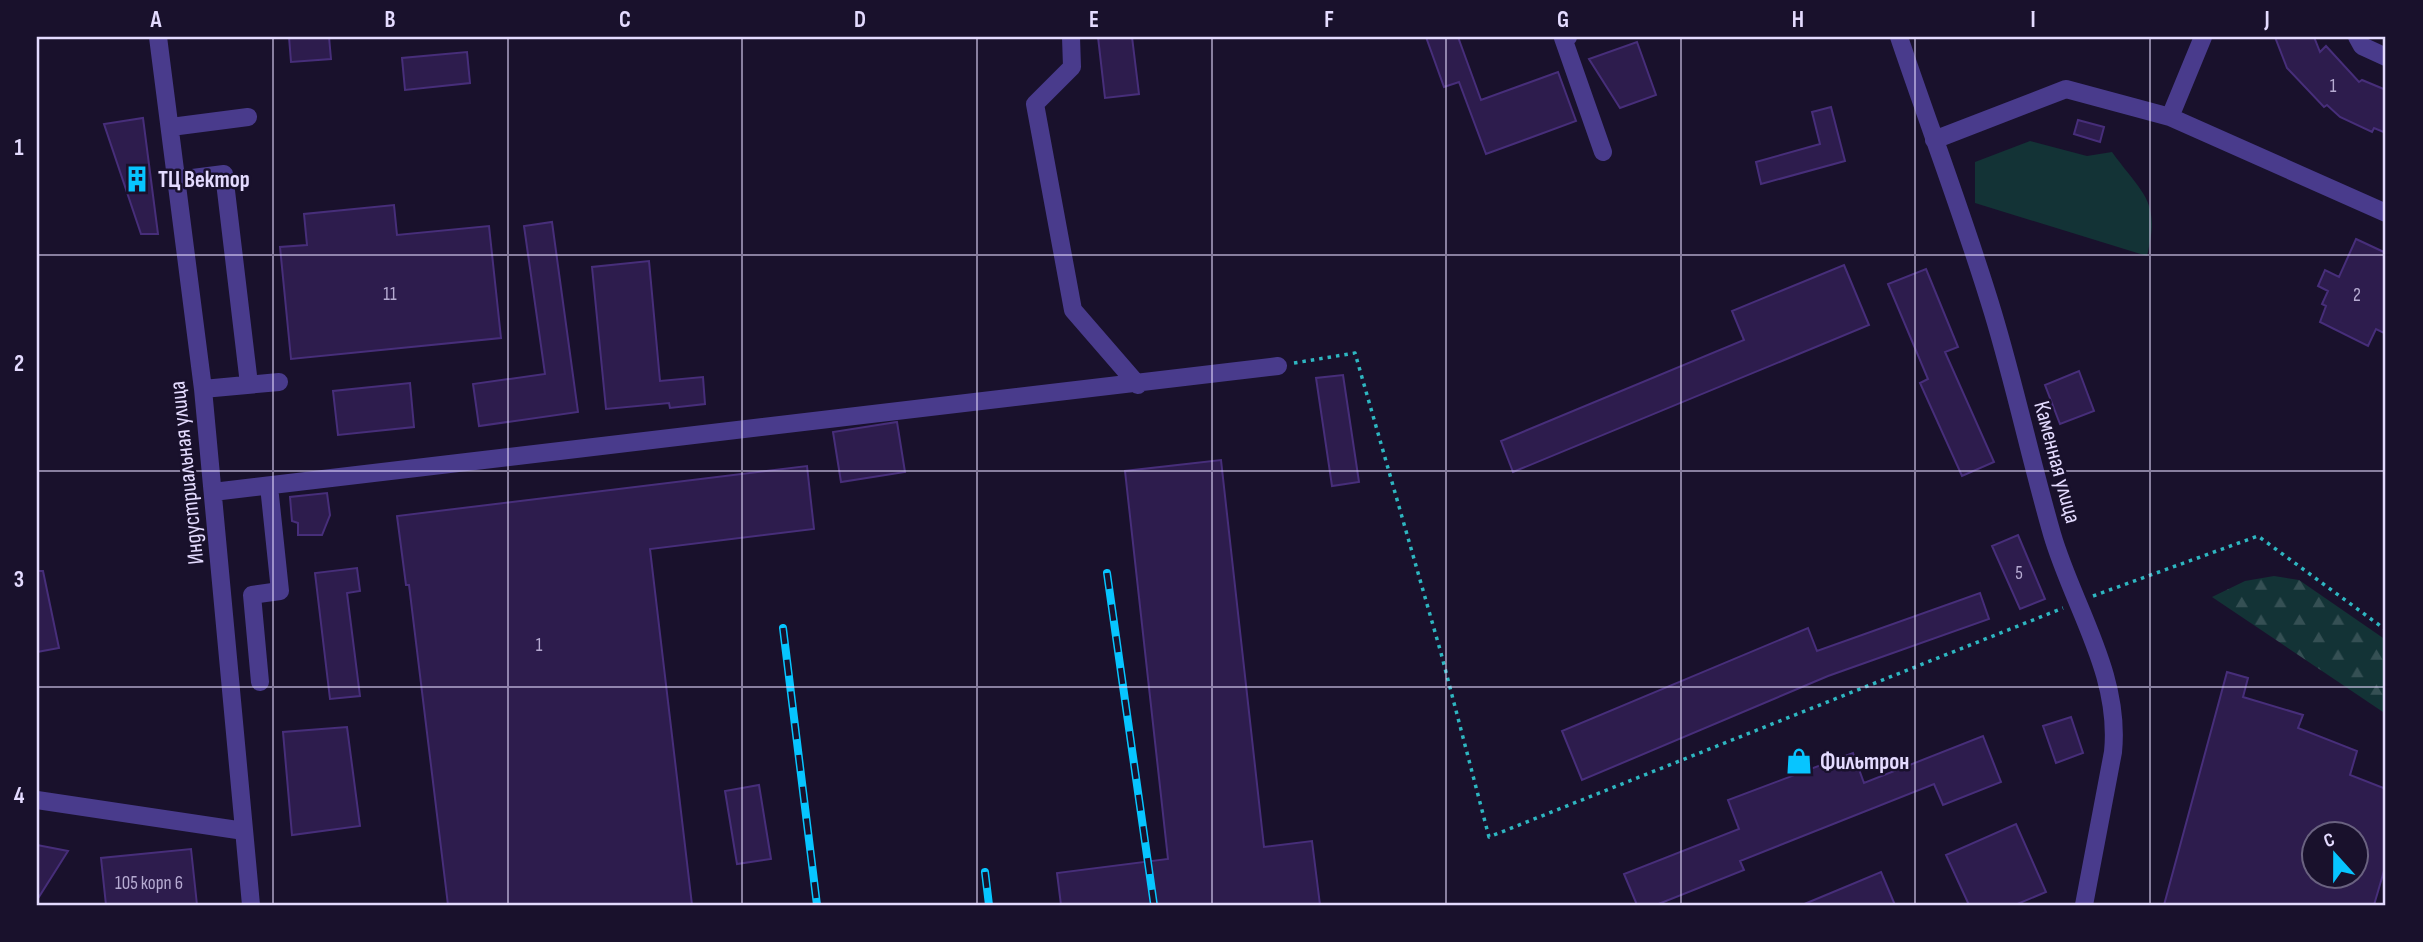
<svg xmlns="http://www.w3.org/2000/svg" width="2423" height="942" font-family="'Sofia Sans Condensed',sans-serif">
<defs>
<pattern id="forest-firs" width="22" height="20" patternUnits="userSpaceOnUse" patternTransform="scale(1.75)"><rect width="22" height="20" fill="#133336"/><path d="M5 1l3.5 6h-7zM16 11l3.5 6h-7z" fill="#355054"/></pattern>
</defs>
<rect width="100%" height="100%" fill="#19112c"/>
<path fill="#133336" d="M2030 141 2087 156 2112 152C2143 195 2161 200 2147 256L1975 203V162Z"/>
<path fill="url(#forest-firs)" d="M2274 576 2299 580 2386 640V714L2212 597 2245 581Z"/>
<path fill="#2d1c4d" stroke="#472e7a" stroke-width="2" fill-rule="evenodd" d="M289 37H329L331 59 291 62Z
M1098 37H1132L1139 94 1105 98Z
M1426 37H1458L1481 100 1558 72 1576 121 1486 154 1459 82 1444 87Z
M2275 37H2314L2320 52 2326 46 2359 82 2362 80 2386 90V133L2374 128 2372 132 2340 117 2327 105 2324 107 2287 68Z
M1637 42 1656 95 1620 108 1589 59Z
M467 52 470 83 405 90 402 58Z
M1831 107 1845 161 1761 184 1756 162 1820 144 1812 112Z
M143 118 158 234H141L104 124Z
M2078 120 2104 127 2100 142 2074 134Z
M394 205 397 235 489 226 501 338 291 359 280 247 307 245 304 214Z
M552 222 578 412 479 426 473 384 545 374 524 226Z
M2356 239 2386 253V334L2376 329 2368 346 2320 322 2326 306 2322 304 2328 291 2318 286 2325 270 2339 277Z
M649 261 660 381 703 377 705 404 670 408 669 403 606 409 592 267Z
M1844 265 1869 325 1513 472 1501 441 1744 340 1732 311Z
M1926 269 1958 347 1945 352 1994 462 1962 476 1920 383 1928 379 1888 284Z
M2079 371 2094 411 2060 424 2045 385Z
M1343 375 1359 482 1332 486 1316 378Z
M410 383 414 427 338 435 333 391Z
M897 422 905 472 841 482 833 432Z
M1221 460 1264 847 1312 841 1320 905H1061L1057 873 1168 859 1125 471Z
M807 466 814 529 650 549 692 905H448L409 585H406L397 516Z
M327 493 330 515 322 535H298V523L292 521 290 497Z
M2018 535 2045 599 2020 609 1992 546Z
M357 568 360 591 347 593 360 696 330 699 315 573Z
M37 571H43L59 648 37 652Z
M1980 593 1989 619 1828 676 1582 780 1562 731 1808 628 1817 651Z
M2227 672 2248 678 2243 697 2303 715 2298 728 2357 751 2350 775 2386 789V864L2374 905H2164ZM2314 834H2356V876H2314Z
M2071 717 2083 753 2056 763 2043 726Z
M347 727 360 826 292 835 283 732Z
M1983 736 2001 782 1943 805 1934 784 1740 861 1744 870 1656 905H1637L1624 874 1739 829 1728 800 1853 753 1864 783Z
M759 785 771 859 737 864 725 791Z
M2016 824 2046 892 2015 905H1969L1946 855Z
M37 845 68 851 37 900Z
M191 849 197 905H106L101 858Z
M1881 872 1895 905H1802Z"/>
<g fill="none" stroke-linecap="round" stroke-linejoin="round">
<path stroke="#2eb6c1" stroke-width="3.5" stroke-dasharray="3.5 5" stroke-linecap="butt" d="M1294 363 1355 353 1441 653 1489 837 2063 608
M2093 596 2258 536 2386 630"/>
<path stroke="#493b8c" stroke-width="18" d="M158 37 203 389 251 905
M1071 37 1072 67 1035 104 1073 310 1138 385
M1568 37 1563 38 1603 152
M1899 37C1930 129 1965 220 1993 313 2015 386 2031 461 2052 534 2073 606 2121 674 2113 752L2084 905
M2357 37 2362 46 2386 57
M2170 117 2203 37
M171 127 248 117
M1934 140 2066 89 2170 117 2386 213
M177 180 224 174 249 384
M203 389 279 382
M213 492 1278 366
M260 682 252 595 280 591 269 486
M37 800 244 831"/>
<g stroke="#07c5ff" stroke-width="8">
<path id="rail" d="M1107 573 1154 905
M783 628 817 905
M985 872 989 905"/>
</g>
<use href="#rail" stroke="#19112c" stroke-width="5" stroke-dasharray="16" stroke-linecap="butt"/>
</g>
<path fill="none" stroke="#e4dbff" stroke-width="2" stroke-opacity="0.55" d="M273 37V905M508 37V905M742 37V905M977 37V905M1212 37V905M1446 37V905M1681 37V905M1915 37V905M2150 37V905M37 255H2386M37 471H2386M37 687H2386"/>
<defs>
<g id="building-bare" transform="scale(2.1)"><path d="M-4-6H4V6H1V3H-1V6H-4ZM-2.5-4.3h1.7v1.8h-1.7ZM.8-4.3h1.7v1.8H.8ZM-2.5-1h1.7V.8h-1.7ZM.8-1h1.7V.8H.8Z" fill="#07c5ff" stroke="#19112c" stroke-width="2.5" paint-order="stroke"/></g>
<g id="shop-bare" transform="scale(2.1)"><path d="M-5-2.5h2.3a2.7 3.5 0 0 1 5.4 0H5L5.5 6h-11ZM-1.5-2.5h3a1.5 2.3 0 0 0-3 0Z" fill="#07c5ff" stroke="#19112c" stroke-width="2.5" paint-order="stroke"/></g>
</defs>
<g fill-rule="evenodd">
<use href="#building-bare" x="137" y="179"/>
<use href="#shop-bare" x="1799" y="761"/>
</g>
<g text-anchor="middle" stroke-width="5" stroke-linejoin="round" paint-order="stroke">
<g font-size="19" fill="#b6abd2">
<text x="2333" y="92">1</text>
<text x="390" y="300">11</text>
<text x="2357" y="301">2</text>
<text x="2019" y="579">5</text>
<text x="539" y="651">1</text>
<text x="149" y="889">105 корп 6</text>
</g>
<g font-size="23" font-weight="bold" fill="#e4dbff" stroke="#19112c" text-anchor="start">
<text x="158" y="187">ТЦ Вектор</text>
<text x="1820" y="769">Фильтрон</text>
</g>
<g font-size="23" fill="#e4dbff" stroke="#19112c">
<text transform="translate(2058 462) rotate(75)" y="8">Каменная улица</text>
<text transform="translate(186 473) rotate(-96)" y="8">Индустриальная улица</text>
</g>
</g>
<rect width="2423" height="942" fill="none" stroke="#19112c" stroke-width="77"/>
<g transform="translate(2335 855) rotate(339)"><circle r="33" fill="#19112c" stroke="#6a6280" stroke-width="2"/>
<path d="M0-5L12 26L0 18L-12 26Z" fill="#07c5ff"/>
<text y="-10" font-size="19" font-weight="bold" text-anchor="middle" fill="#e4dbff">С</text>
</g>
<rect x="38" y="38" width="2346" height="866" fill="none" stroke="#e4dbff" stroke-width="2.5"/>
<g font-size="23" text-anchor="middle" font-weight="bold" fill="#e4dbff">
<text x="156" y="27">A</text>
<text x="390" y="27">B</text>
<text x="625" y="27">C</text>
<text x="860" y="27">D</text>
<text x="1094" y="27">E</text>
<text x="1329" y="27">F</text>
<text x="1563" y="27">G</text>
<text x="1798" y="27">H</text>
<text x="2033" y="27">I</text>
<text x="2267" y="27">J</text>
<text x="19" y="155">1</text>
<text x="19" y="371">2</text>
<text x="19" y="587">3</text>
<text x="19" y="803">4</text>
</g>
</svg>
